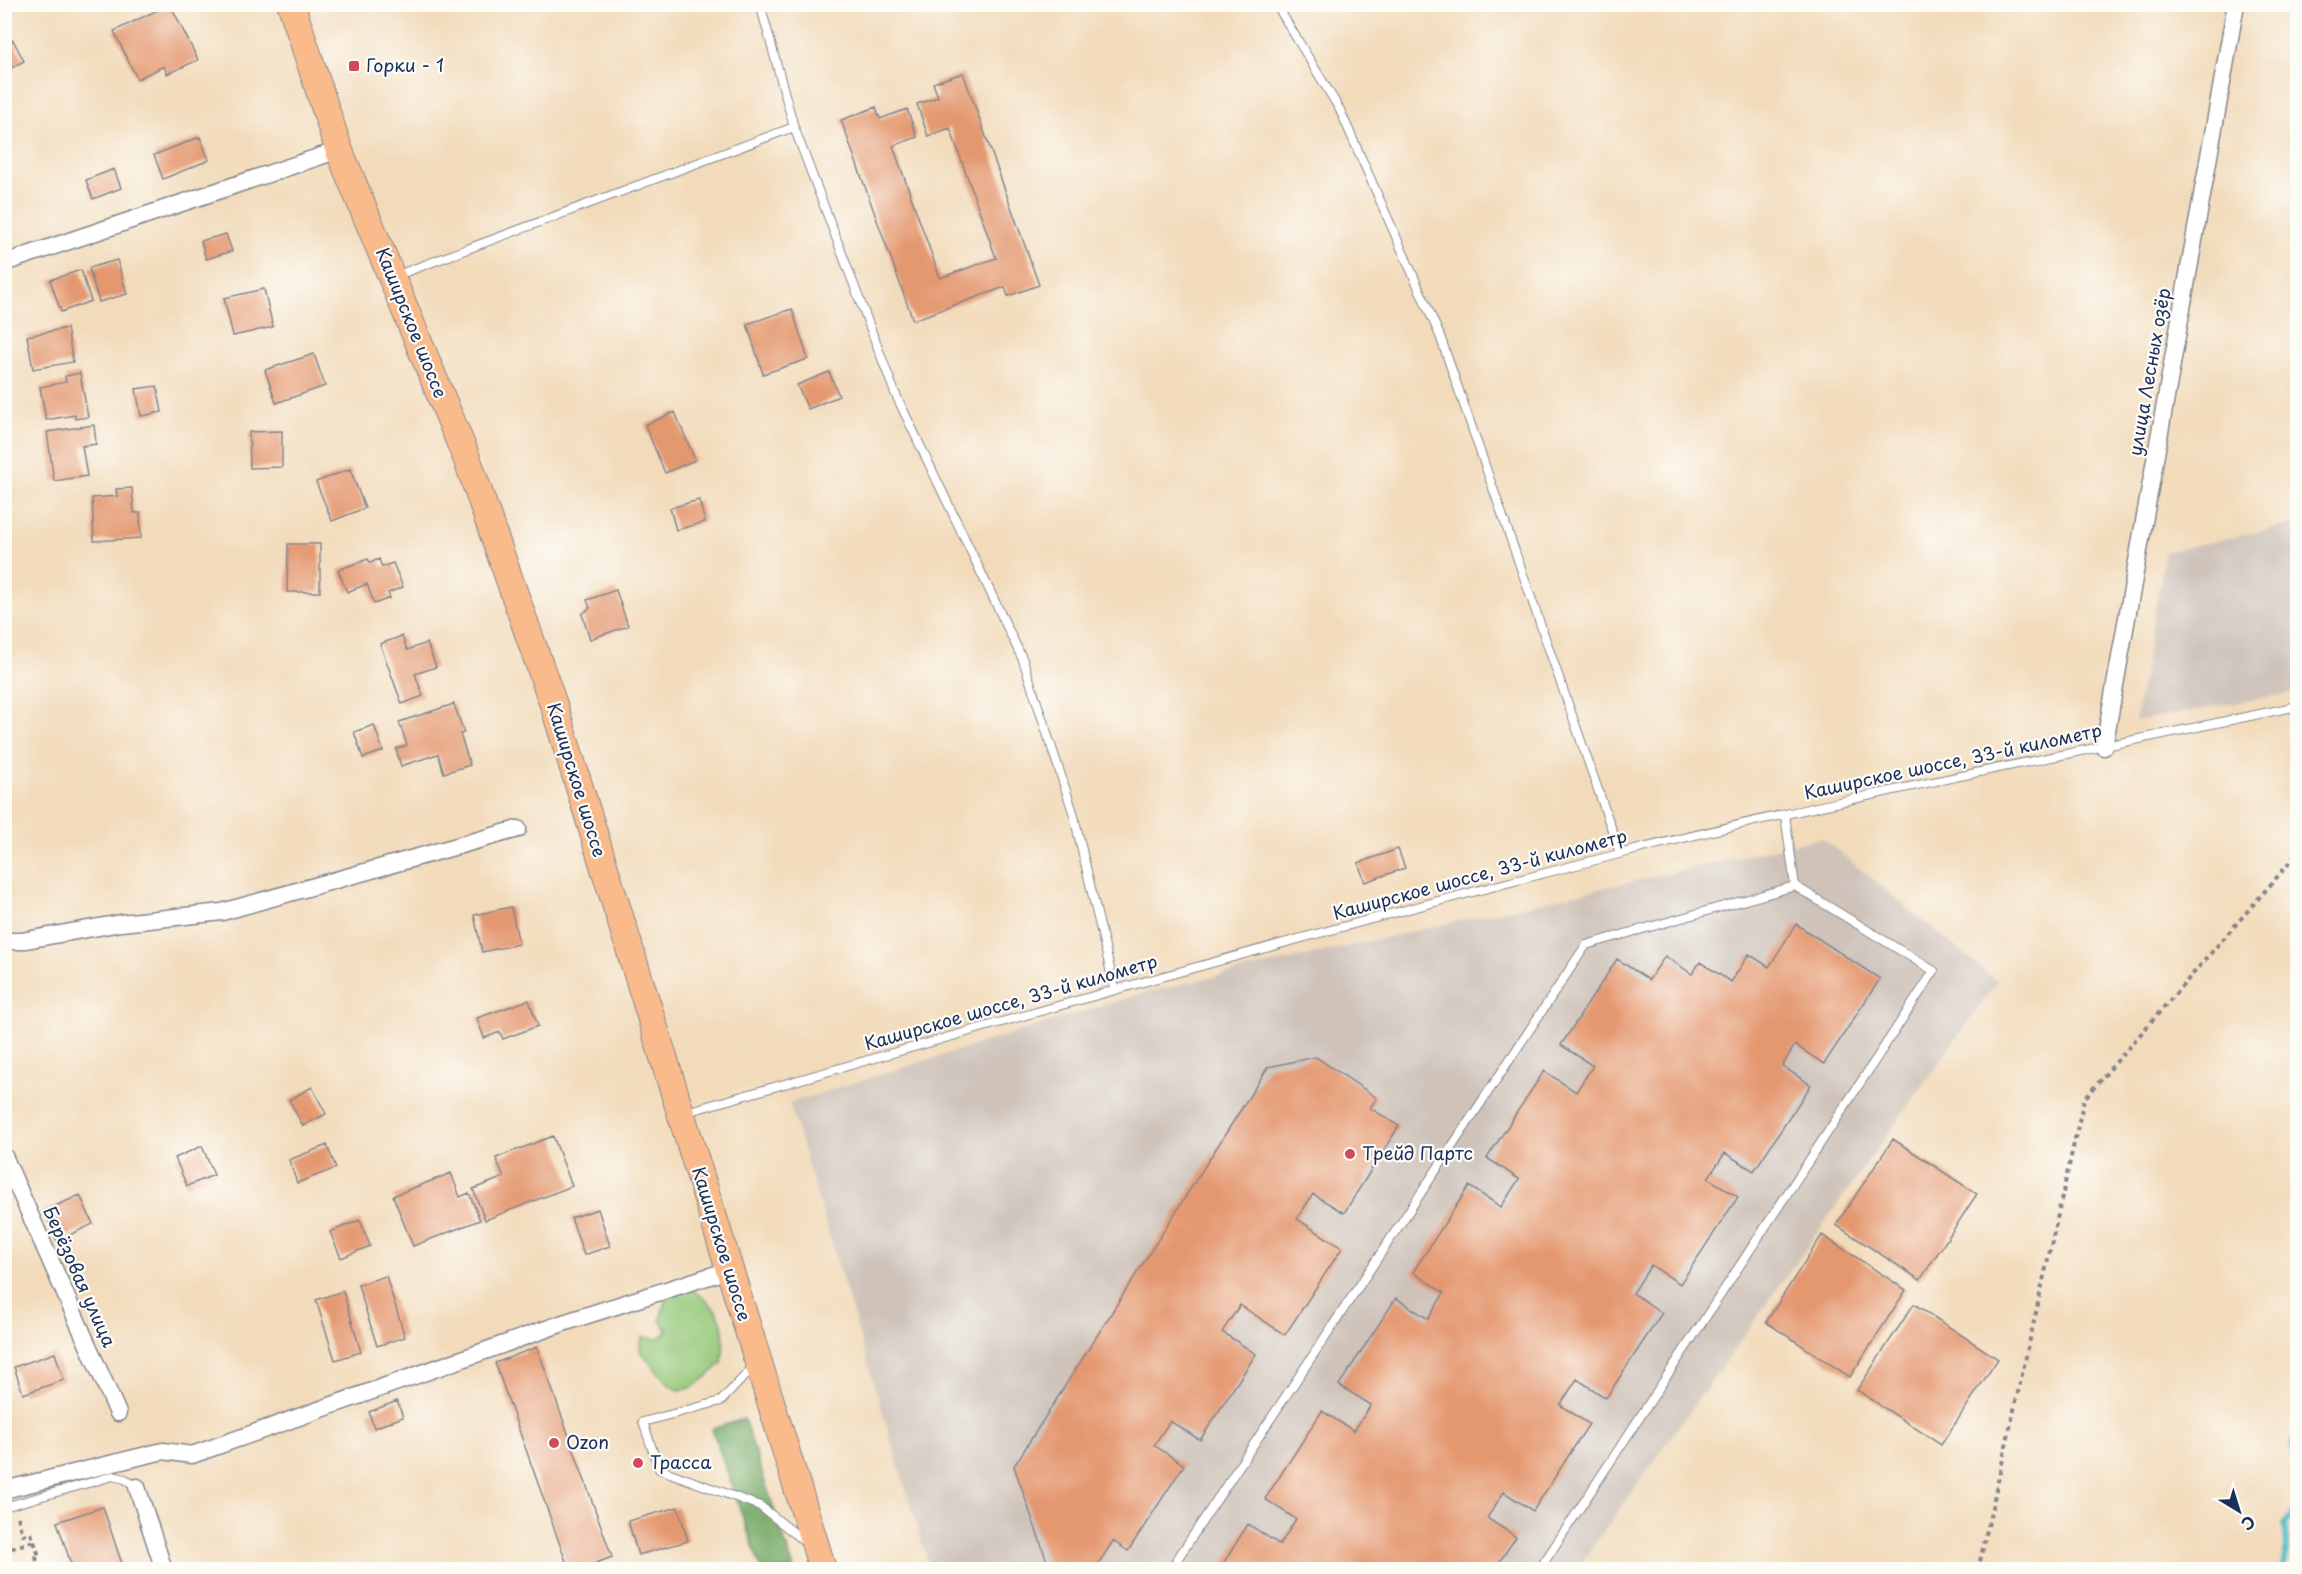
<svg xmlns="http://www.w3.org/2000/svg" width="2302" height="1574" font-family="'Playpen Sans',sans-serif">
<rect width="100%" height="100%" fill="#fdfcf7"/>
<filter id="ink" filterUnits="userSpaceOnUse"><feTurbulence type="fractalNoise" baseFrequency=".0167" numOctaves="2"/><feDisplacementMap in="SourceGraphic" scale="12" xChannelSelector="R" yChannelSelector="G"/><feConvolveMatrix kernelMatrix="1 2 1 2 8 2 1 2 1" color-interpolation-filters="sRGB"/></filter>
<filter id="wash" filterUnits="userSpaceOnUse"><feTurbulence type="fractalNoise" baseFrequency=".008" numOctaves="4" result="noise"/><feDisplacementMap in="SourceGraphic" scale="24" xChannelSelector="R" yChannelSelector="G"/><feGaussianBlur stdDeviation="1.35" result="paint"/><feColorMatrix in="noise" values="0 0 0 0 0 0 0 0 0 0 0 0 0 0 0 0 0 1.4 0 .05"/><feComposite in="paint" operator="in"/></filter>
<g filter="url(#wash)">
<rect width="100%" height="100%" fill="#f2dbbb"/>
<path fill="#cec2b9" d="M2297 523V692L2135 721 2165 552Z
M1822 838 1997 981 1577 1569H930L789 1103 1144 993Z"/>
<path fill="#95c879" stroke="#587c6c" stroke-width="1.5" d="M689 1287C724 1312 726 1321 722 1363 676 1407 676 1393 640 1351L642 1337 658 1339 668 1331 660 1321 666 1297Z"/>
<path fill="#78ac69" stroke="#4a6e64" stroke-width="1.5" d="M744 1419 794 1569H761L712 1429Z"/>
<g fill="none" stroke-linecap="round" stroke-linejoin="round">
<path stroke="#4fbcc9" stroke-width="6" d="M2298 1198 2293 1209 2298 1247
M2298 1431 2291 1444 2298 1467
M2282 1570 2287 1546 2284 1525 2298 1507"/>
</g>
<g id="blocks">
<path fill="#e49870" d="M170 4 198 60 167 74 164 66 137 79 114 31Z
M13 40 24 61 4 72V44Z
M963 73 1039 285 1008 296 1005 287 913 320 841 120 876 107 880 119 907 109 917 137 893 146 940 278 996 258 950 128 928 136 917 104 938 97 933 83Z
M200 137 209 160 163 179 154 155Z
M114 169 121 188 93 199 86 180Z
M226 234 232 251 206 259 201 241Z
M117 260 127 294 99 302 89 268Z
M81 270 91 301 61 312 50 280Z
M264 289 273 327 233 336 224 298Z
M792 309 808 359 763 374 747 324Z
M67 328 73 362 33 369 27 336Z
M314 354 325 386 276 403 265 370Z
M829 372 839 396 808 409 797 385Z
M80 373 88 417 75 419V415L46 420 40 387 66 382 65 376Z
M157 386 162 412 141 416 136 389Z
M675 412 695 460 665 473 645 425Z
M94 425 96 444 82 446 87 476 54 481 47 432Z
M282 431V467L250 468 249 432Z
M350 469 365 508 332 521 316 482Z
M132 488 134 513H140L141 538 94 541 92 498 117 496 116 489Z
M699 500 705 522 676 530 670 508Z
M288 544H320V592H287Z
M368 559 370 563 379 559 382 567 393 563 403 587 388 593 390 598 374 604 367 584 347 592 338 570Z
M616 590 628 626 590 639 582 614 590 608 587 600Z
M402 636 407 650 427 643 436 667 415 674 423 696 402 704 380 644Z
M454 704 464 733 460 734 470 765 444 773 438 754 401 766 396 749 407 745 399 722Z
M374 725 383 751 363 758 354 732Z
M1398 849 1405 868 1365 882 1358 863Z
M511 907 519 944 482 952 474 915Z
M1796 924 1880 979 1824 1064 1795 1045 1782 1066 1811 1085 1754 1171 1725 1153 1708 1178 1738 1197 1680 1284 1651 1265 1633 1293 1662 1313 1606 1398 1577 1379 1560 1405 1589 1424 1533 1511 1504 1492 1487 1518 1516 1537 1494 1570H1219L1248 1524 1280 1545 1296 1519 1265 1499 1322 1411 1354 1431 1371 1405 1339 1385 1396 1298 1428 1319 1444 1293 1413 1272 1469 1186 1501 1207 1519 1179 1487 1158 1544 1071 1576 1092 1593 1066 1561 1045 1617 959 1649 980 1665 956 1692 974 1700 962 1731 982 1749 954 1769 967Z
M529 1000 538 1026 503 1039 500 1032 484 1038 477 1018Z
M1316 1057 1377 1098 1370 1108 1399 1126 1344 1213 1313 1194 1297 1219 1342 1248 1285 1335 1240 1305 1222 1332 1256 1354 1200 1440 1170 1421 1154 1445 1184 1465 1128 1551 1113 1541 1094 1570H1050L1014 1466 1268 1067Z
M312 1087 326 1114 303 1126 289 1100Z
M553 1136 572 1186 485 1220 473 1189 504 1177 496 1158Z
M1893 1139 1977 1194 1920 1280 1836 1225Z
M327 1145 336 1168 297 1183 289 1160Z
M202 1146 214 1175 187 1186 175 1158Z
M451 1173 460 1197 469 1193 480 1220 413 1246 393 1196Z
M80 1195 93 1224 57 1241 44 1211Z
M598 1209 610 1246 584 1255 571 1218Z
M360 1220 370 1246 341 1258 330 1232Z
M1822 1235 1906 1290 1850 1377 1766 1322Z
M386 1276 405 1337 377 1346 358 1285Z
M343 1291 361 1352 335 1360 316 1300Z
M1914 1304 1998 1359 1941 1445 1857 1390Z
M537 1347 612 1557 578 1570H569L495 1363Z
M55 1353 64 1380 23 1394 14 1367Z
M397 1401 403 1417 374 1428 369 1412Z
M103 1507 124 1570H73L57 1522Z
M678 1507 688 1541 638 1555 628 1521Z"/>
</g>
</g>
<g filter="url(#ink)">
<use href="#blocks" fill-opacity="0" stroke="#86858c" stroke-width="1.5"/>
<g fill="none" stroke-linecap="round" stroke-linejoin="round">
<g stroke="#86858c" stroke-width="10">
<path id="service" d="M760 4 794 127 895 393 1023 660 1073 812 1115 990
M1276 4 1340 110 1440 336 1620 853
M395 276 794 127
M1785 815 1795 886
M683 1113C994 1024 1305 934 1619 854 1843 797 2071 754 2298 706
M755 1365 721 1401 643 1422 659 1469 760 1506 807 1543
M4 1507 113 1476 125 1479 137 1487
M1170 1570 1586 945 1795 886 1934 971 1539 1570"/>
</g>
<g stroke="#86858c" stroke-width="19">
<path id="minor" d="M4 263 339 150
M2104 747 2236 4
M4 941H21L121 923 222 912 518 829
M4 1156 118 1413
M137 1487 164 1570
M4 1490 163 1451 192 1455 566 1322 729 1270"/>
</g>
<g stroke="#86858c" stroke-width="29">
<path id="primary" d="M291 4 339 150 467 459 555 709 823 1570"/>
</g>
<path stroke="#86858c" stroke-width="4" stroke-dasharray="4.5 4.5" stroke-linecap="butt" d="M18 1517 23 1535 31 1533 39 1556 36 1557 39 1570
M13 1570 6 1550 34 1541
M1978 1570 2084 1099 2298 853"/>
<use href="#service" stroke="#fff" stroke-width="8"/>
<use href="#minor" stroke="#fff" stroke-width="16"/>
<use href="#primary" stroke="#fabb8c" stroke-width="27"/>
</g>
</g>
<g fill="#d1495b" stroke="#fdfcf7" stroke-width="2">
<rect x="348" y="60" width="12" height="12" rx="3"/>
<circle cx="1350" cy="1154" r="6"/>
<circle cx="554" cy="1443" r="6"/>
<circle cx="638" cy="1463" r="6"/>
</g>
<g text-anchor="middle" stroke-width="4.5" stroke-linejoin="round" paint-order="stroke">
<g font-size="18" fill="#1b2f5e" stroke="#fdfcf7" text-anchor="start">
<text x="366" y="72">Горки - 1</text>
<text x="1362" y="1160">Трейд Партс</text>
<text x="566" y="1449">Ozon</text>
<text x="650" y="1469">Трасса</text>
</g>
<g font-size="18" fill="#1b2f5e" stroke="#fdfcf7">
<text transform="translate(411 323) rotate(68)" y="6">Каширское шоссе</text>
<text transform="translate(2150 372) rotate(-80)" y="6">улица Лесных озёр</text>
<text transform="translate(1953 762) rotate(-12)" y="6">Каширское шоссе, 33-й километр</text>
<text transform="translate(576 780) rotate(73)" y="6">Каширское шоссе</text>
<text transform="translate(1480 875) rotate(-15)" y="6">Каширское шоссе, 33-й километр</text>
<text transform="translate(1011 1003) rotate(-16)" y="6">Каширское шоссе, 33-й километр</text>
<text transform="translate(721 1244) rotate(73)" y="6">Каширское шоссе</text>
<text transform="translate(79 1277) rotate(66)" y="6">Берёзовая улица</text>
</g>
</g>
<rect width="2302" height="1574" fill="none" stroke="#fdfcf7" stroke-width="24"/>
<g transform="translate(2239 1511) rotate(142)" stroke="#fdfcf7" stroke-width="4.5" paint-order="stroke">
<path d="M0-4.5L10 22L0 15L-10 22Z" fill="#1b2f5e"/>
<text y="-9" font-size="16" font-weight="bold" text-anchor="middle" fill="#1b2f5e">С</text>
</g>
</svg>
